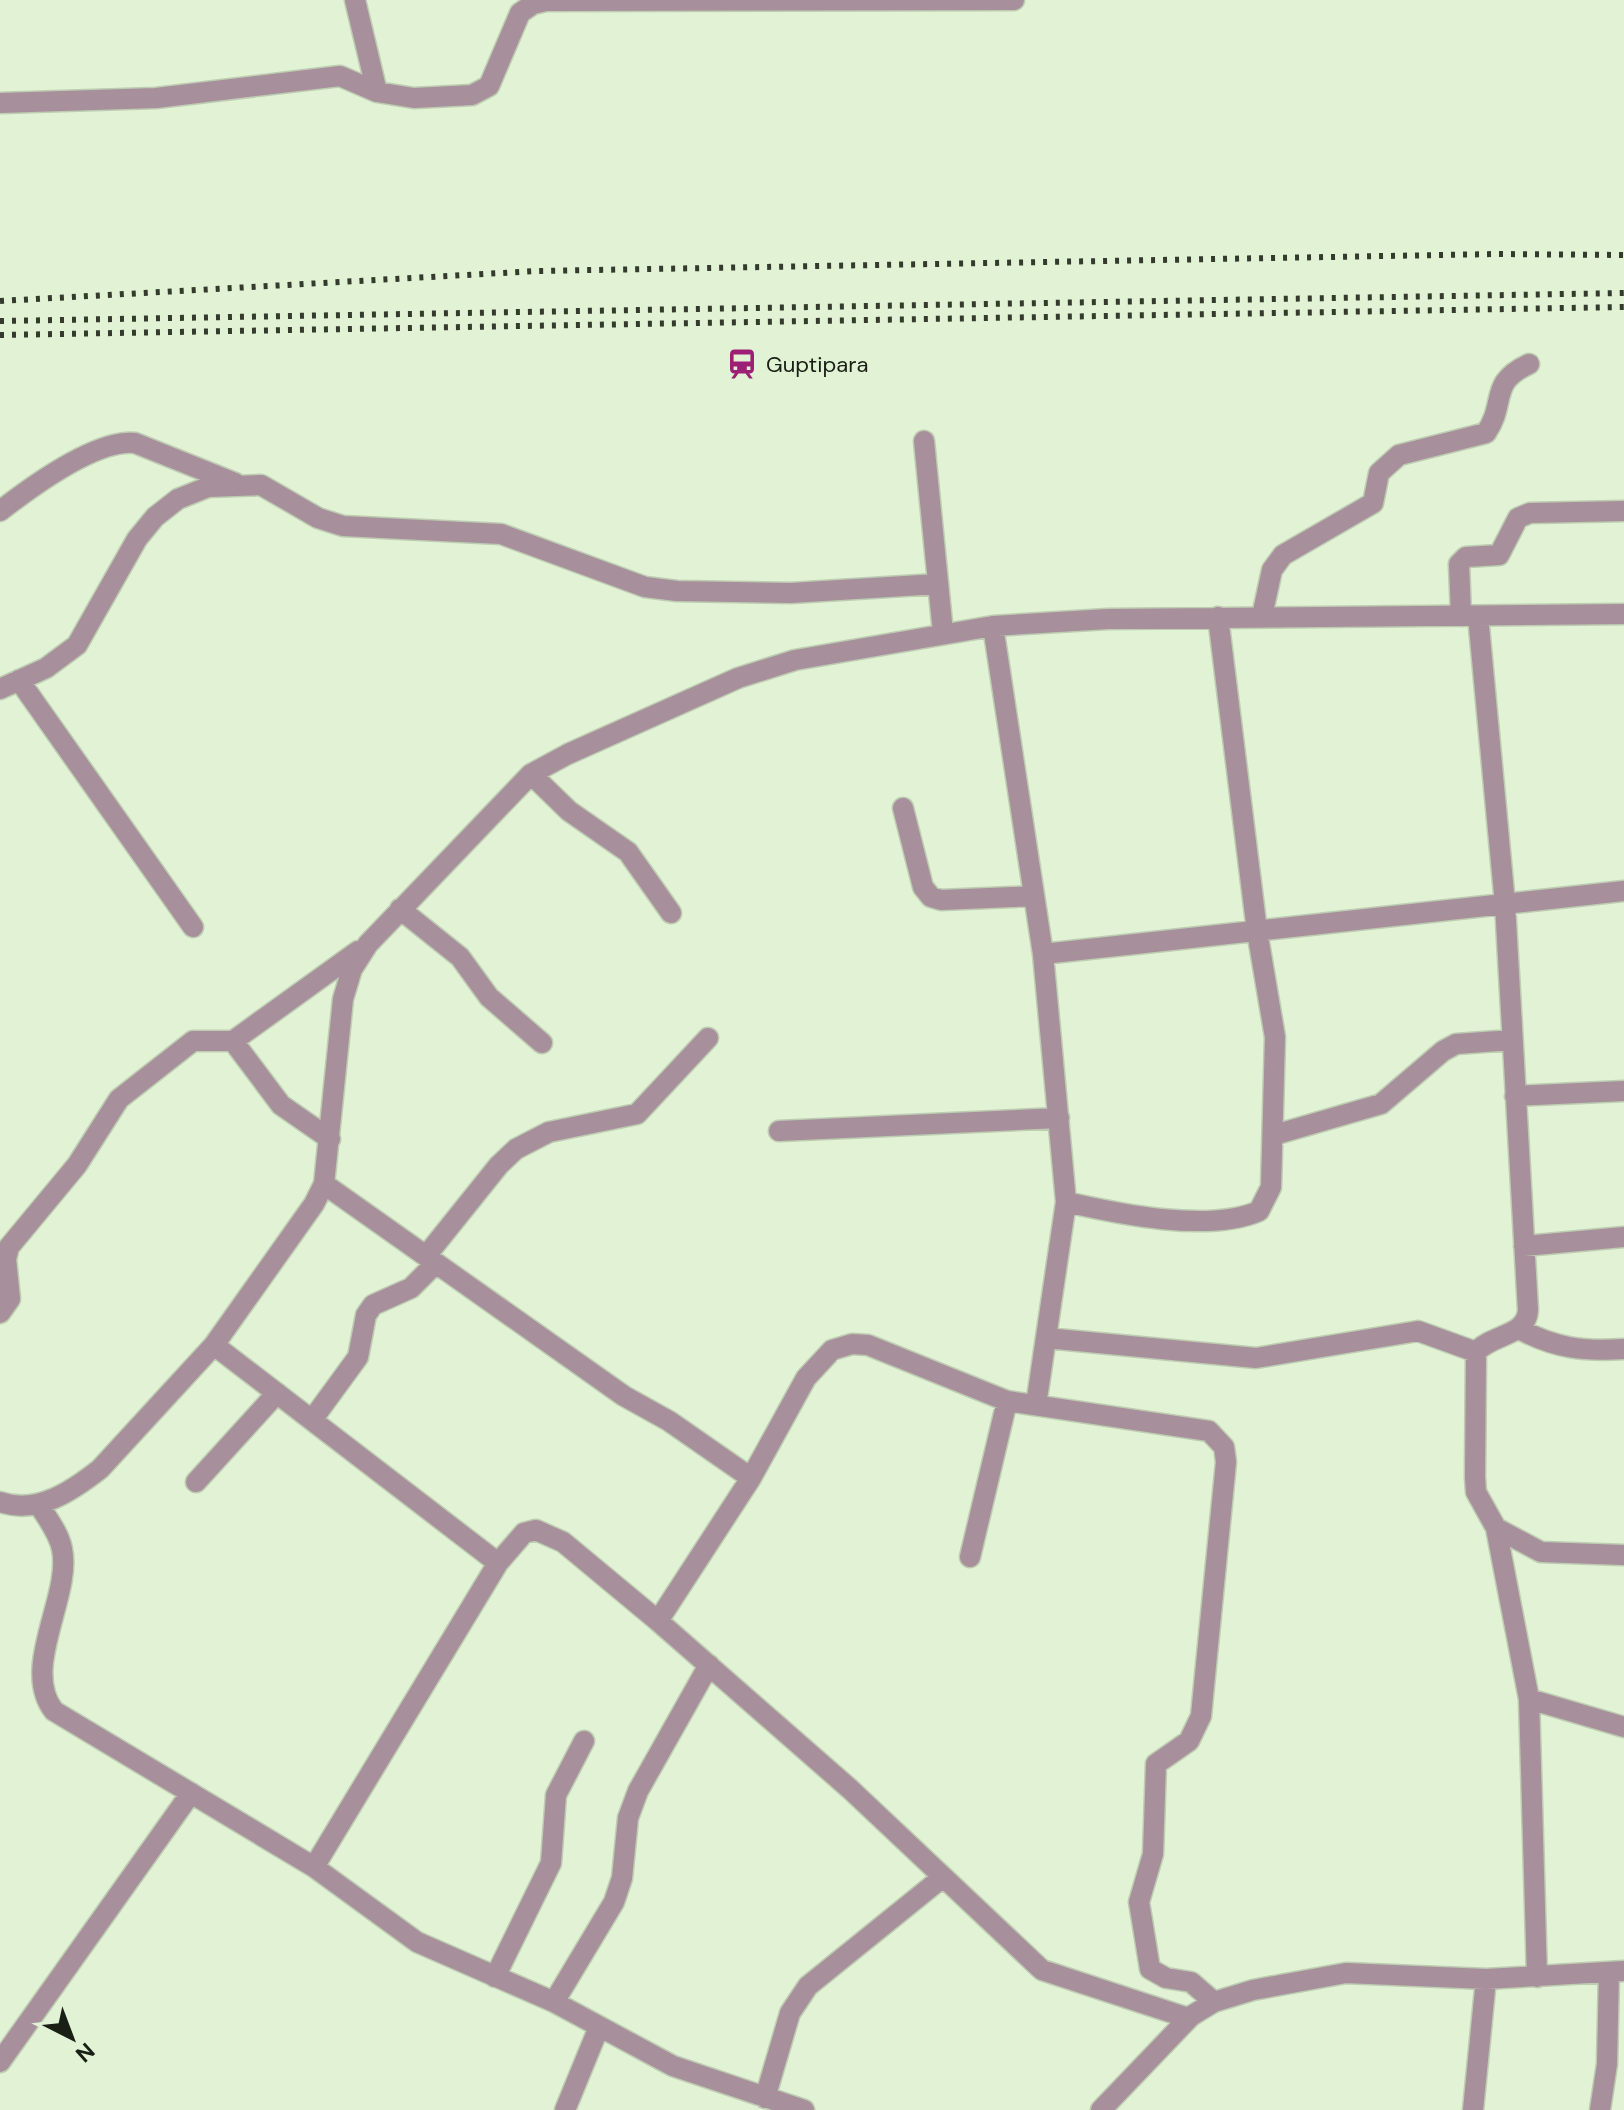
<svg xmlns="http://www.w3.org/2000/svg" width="1624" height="2110" font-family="'DM Sans',sans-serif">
<rect width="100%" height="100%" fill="#e2f2d5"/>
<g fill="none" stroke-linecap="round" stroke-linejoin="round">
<g stroke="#beccb2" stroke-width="23">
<path id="minor" d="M355 0 377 92
M0 103 156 98 340 76 377 92 414 98 472 95 489 86 520 13 533 4 546 1 1014 0
M924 441 943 633
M0 511C31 487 96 439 135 443L235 483
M1262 616 1272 570 1283 555 1373 503 1379 473 1399 455 1486 433C1507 402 1488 383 1529 364
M1461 616 1459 564 1466 557 1499 555 1518 518 1530 513 1624 511
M1478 616 1505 904 1528 1310C1527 1336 1492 1334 1476 1352L1475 1477 1476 1492 1496 1528 1541 1552 1624 1555
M993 626 1043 954 1624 891
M19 680 193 927
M0 689 46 668 77 645 137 539 155 517 178 499 208 487 261 485 318 518 343 526 501 534 645 587 677 591 791 593 937 584
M531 774 569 811 628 852 671 913
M903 808 923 887 931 897 941 900 1033 896
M400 909 460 957 489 997 542 1043
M233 1041 281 1105 330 1139
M1515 1096 1624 1091
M779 1131 1059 1118
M1274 1135 1381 1104 1443 1051 1456 1044 1512 1040
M324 1184 624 1396 669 1421 751 1478
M1066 1202C1119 1214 1209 1233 1259 1211L1271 1187 1275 1037 1257 931 1218 617
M1524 1246 1624 1237
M426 1256 499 1165 516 1149 549 1132 637 1114 708 1038
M0 1313 10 1299 6 1259 9 1247 77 1165 119 1099 193 1041H233L358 951
M1519 1329C1555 1348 1584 1352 1624 1349
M1046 1338 1256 1358 1418 1331 1476 1352
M214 1345 498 1563
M1036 1405 1066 1202 1043 954
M312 1420 358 1357 366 1315 373 1305 411 1288 436 1263
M196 1482 277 1393
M0 1502C37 1515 72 1491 100 1469L214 1345 314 1204 324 1184 343 999 352 969 368 944 531 774 568 754 738 678 795 660 993 626 1108 619 1624 614
M39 1505C47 1518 59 1533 62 1549 72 1596 20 1668 54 1711L314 1867 417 1942 554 2002 673 2066 804 2110
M1496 1528 1529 1699 1537 1977
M970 1557 1007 1401
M658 1621 751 1478 806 1378 832 1350 852 1344 868 1345 1007 1401 1209 1431 1224 1447 1226 1462 1201 1716 1189 1741 1156 1764 1153 1854 1139 1902 1150 1969 1166 1978 1191 1982 1214 2002
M1529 1699 1624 1727
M314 1867 498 1563 524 1533 536 1530 563 1542 658 1621 850 1789 1042 1970 1188 2018
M495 1977 551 1863 556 1795 584 1741
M554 2002 614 1902 622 1878 628 1818 638 1791 709 1665
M0 2062 191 1793
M765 2098 790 2013 808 1986 943 1877
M565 2110 599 2027
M1101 2110 1191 2016 1214 2002 1253 1990 1346 1973 1486 1979 1624 1971
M1473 2110 1486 1979
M1600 2110 1607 2064 1609 1972"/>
</g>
<use href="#minor" stroke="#a78f9c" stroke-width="20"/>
<path stroke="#343b2d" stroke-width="6" stroke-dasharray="4 8" stroke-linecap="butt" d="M0 301 537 271 1498 254 1624 255
M0 321 1624 293
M0 335 1624 307"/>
</g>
<defs>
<g id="station-bare" transform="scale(2.4)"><path d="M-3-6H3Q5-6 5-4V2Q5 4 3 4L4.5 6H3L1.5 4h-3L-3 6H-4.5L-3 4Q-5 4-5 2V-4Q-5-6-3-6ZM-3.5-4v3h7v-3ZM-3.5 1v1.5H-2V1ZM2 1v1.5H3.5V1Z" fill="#9c2076" stroke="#e2f2d5" stroke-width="2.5" paint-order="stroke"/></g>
</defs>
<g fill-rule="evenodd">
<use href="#station-bare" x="742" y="364"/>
</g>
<g text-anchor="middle" stroke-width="6" stroke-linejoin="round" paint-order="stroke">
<g font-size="22" fill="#191f14" stroke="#e2f2d5" text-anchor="start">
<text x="766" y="372">Guptipara</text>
</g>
</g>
<g transform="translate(72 2038) rotate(138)" stroke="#e2f2d5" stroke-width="6" paint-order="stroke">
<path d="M0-6L14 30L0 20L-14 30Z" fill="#191f14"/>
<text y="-12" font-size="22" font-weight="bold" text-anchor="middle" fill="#191f14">N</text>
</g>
</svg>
